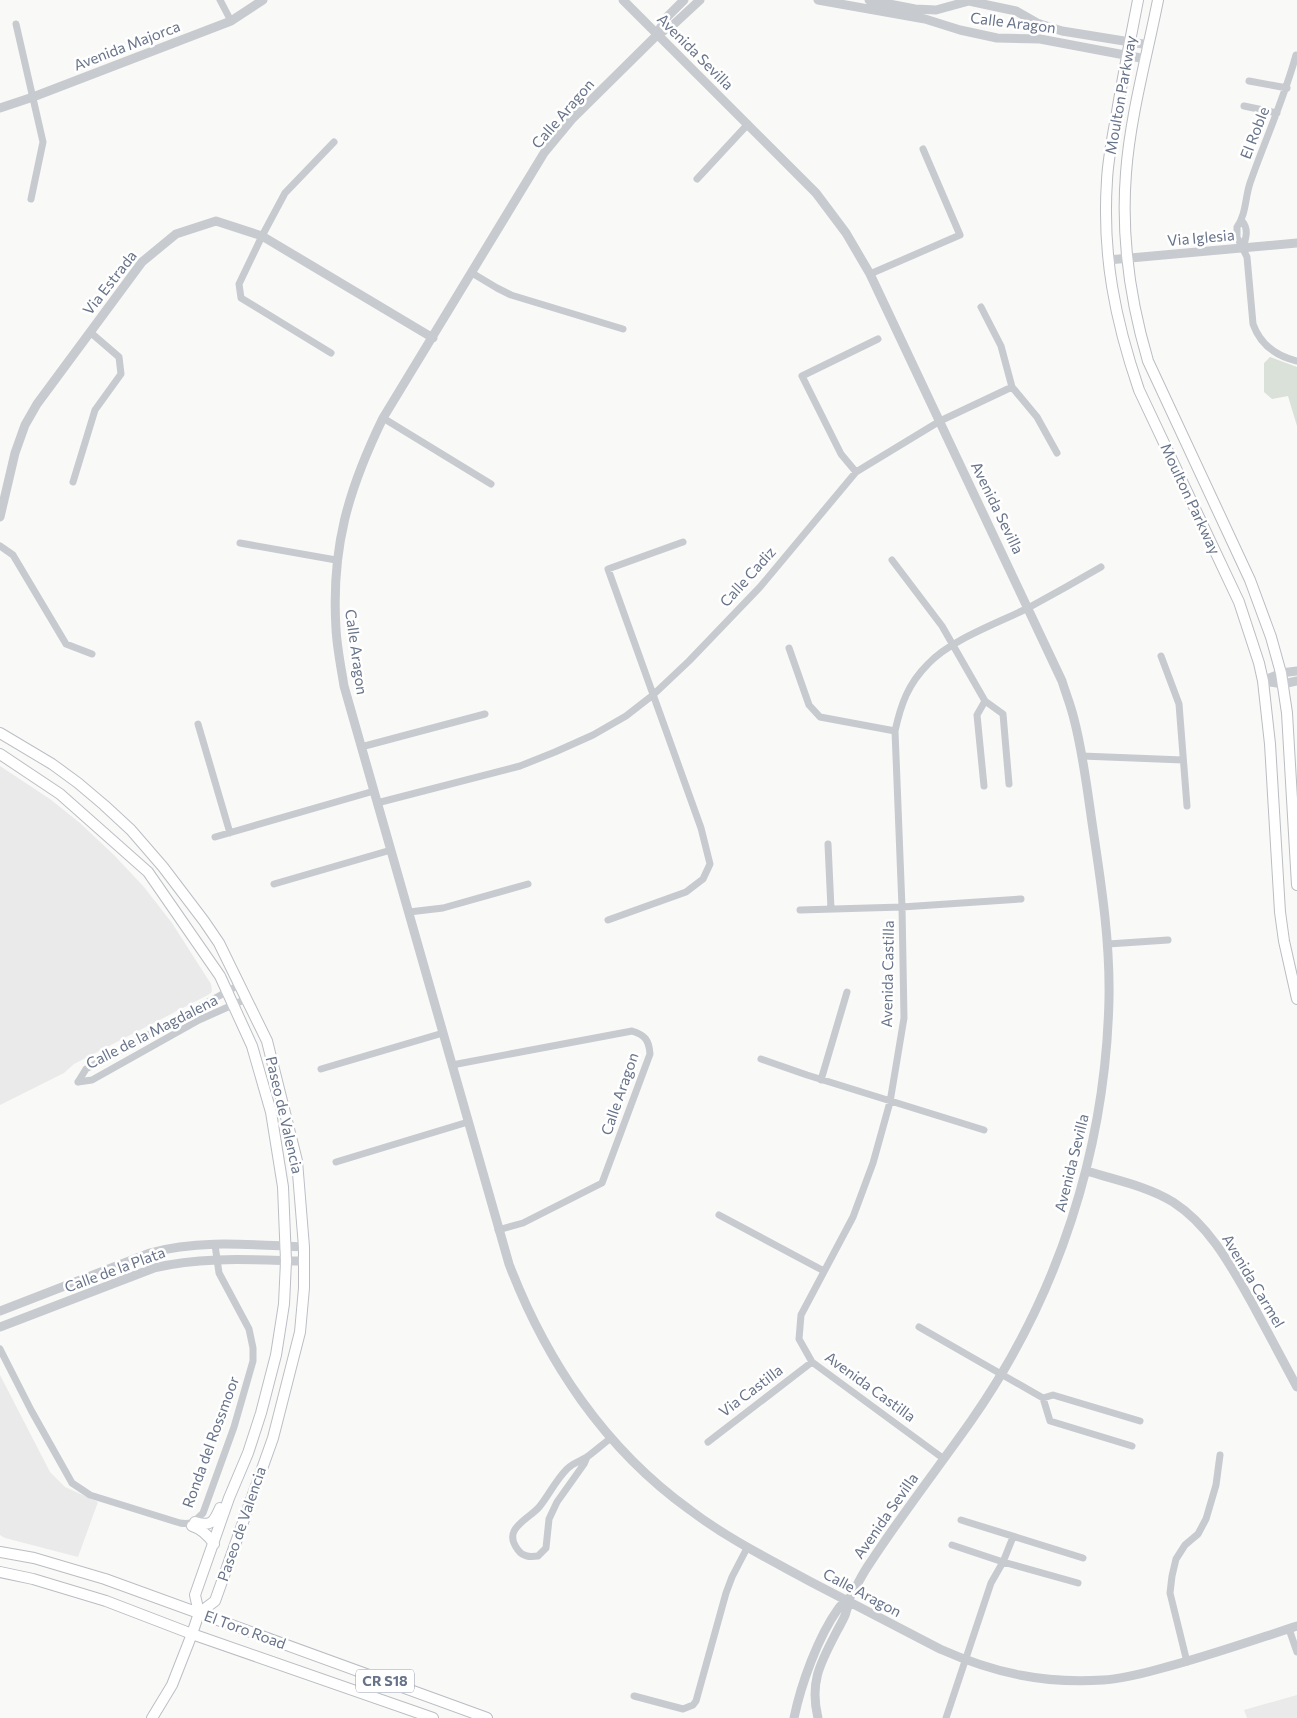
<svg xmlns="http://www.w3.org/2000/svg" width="1297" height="1718" font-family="Commissioner,sans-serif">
<rect width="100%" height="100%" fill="#f9f9f7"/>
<path fill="#eaeaea" d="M0 766 50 799 80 823 114 855 144 887 172 923 211 984 212 990 211 993 206 996 74 1064 64 1073 0 1105Z
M0 1375 50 1472 65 1487 98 1502 78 1557 5 1538 0 1535Z
M1297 1695V1718H1247L1244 1710Z"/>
<path fill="#d9e1d8" d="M1270 357 1297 367V426L1288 396 1272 399 1264 392V363Z"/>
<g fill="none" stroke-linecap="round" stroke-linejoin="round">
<g stroke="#bbbfc5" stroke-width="12">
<path id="secondary" d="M0 733 52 764 78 783 104 805 131 830 163 867 204 921 219 943 267 1041 297 1161 304 1247V1288L300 1332 273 1438 215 1601 199 1613
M0 754 60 794 148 872 220 976 252 1046 271 1112 283 1187 286 1261 284 1304 276 1355 261 1413 248 1453 229 1498 195 1595 199 1613 192 1634 172 1685 152 1718
M195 1522C211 1527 214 1522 220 1508
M192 1526C202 1529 208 1535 214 1544"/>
</g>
<g stroke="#babdc2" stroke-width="12">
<path id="primary" d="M1138 0C1131 37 1123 75 1117 112 1113 135 1108 158 1107 180 1102 255 1115 320 1139 390L1239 602 1259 663 1263 681 1270 744 1280 912 1284 941 1297 999
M1158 0C1147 56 1130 117 1126 173 1121 237 1130 300 1148 361L1250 580 1271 637 1281 673 1287 713 1297 885
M0 1552 34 1558 105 1579 487 1718
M0 1572 33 1579 106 1601 192 1634 433 1718"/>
</g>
<path stroke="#c7cace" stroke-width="7" d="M220 0 231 21
M16 24 43 142 31 199
M1296 55C1284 99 1265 140 1250 183 1245 198 1246 215 1237 227V237L1247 257 1253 324C1260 344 1276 356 1297 361
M1249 81 1287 88
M1244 106 1277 113
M697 179 748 124
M1242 221C1249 229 1246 238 1243 248
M472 273 497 288 511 295 623 329
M870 274 960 235 923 149
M981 307 1001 346 1012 387 1037 417 1057 453
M331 353 241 298 239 284 262 236 285 193 334 142
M383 418 491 484
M856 472 841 454 802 376 878 339
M73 482 95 410 121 374 119 357 90 332
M240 543 336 560
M0 546 13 555 66 644 92 654
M892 560 942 626 985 701 1003 714 1009 784
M789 648 809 705 820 717 895 731
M1161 656 1179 704 1187 806
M198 724 230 833
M361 747 485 714
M1082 756 1183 760
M984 786 977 715 985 701
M377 803 520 766 555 752 593 735 626 716 653 695 689 661 760 587 856 472 940 421 1012 387
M215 837 374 791
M828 844 831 909
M274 884 391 850
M800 910 902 907 1021 899
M409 912 443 908 528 884
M608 920 686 892 703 879 710 864 701 828 608 569 683 542
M1108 944 1168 940
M761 1059 807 1075 984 1130
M452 1065 632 1031C645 1035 649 1040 650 1054L602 1183 523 1223 498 1230
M321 1069 443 1033
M821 1080 847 992
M78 1082 86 1069 239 985
M78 1082 92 1080 199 1020 246 999
M336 1162 468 1122
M719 1215 824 1271
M919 1327 1043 1398
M0 1349 31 1410 72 1483 90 1495 180 1523C192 1525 195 1521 203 1513L234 1427 253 1361V1348L249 1329 219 1273 215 1245
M1043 1398 1050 1421 1132 1446
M1043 1398 1053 1395 1140 1421
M708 1442 812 1362
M587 1457 584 1464 557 1502 549 1519 546 1548 538 1556C530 1557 523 1557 518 1550 501 1528 529 1520 540 1506 550 1493 556 1480 567 1469 573 1463 581 1461 587 1457 595 1451 603 1444 611 1438
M944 1459 812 1362 799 1339 801 1315 853 1217 873 1163 890 1102 904 1018 902 907 895 731C901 704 908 684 928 664 950 640 998 623 1028 608 1052 595 1077 581 1101 567
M961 1520 1083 1558
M952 1545 1003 1562 1078 1583
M1289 1629 1297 1652
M1187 1662 1170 1593 1172 1576 1176 1559 1185 1545 1198 1534 1206 1519 1216 1485 1220 1455
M634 1696 683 1709 693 1705 696 1701 726 1593 732 1577 747 1548
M946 1718 991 1583 1003 1562 1013 1537"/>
<path stroke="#c7cace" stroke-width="9" d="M623 0 816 193 846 233 870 274 1062 681C1066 694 1071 706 1074 719 1084 757 1088 797 1094 836 1102 889 1110 944 1109 998 1106 1149 1058 1297 971 1421 938 1468 902 1514 870 1563 862 1574 857 1586 850 1597 846 1602 841 1604 838 1609 818 1637 801 1684 794 1718
M700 0 673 25 657 35 573 118 544 153 383 418C348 490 331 548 336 629 337 648 341 667 344 686L509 1264C546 1361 605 1449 690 1510 728 1539 771 1560 813 1583 856 1605 898 1627 940 1649 994 1673 1044 1684 1103 1680 1122 1679 1141 1674 1159 1669 1206 1657 1251 1641 1297 1626
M818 0 925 19 960 30 997 38 1040 39 1146 59
M869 0 915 9 936 10 969 1 1016 11 1037 23 1062 31 1149 45
M657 34 666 18 684 0
M0 108 33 97 231 21 263 0
M1108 260 1297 243
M0 517 15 453 25 425 37 404 142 262 176 234 216 221 262 236 433 338
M1263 681 1281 673 1297 671
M1263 681 1283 684 1297 681
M1087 1171C1115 1180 1147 1186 1173 1202 1210 1226 1231 1266 1252 1303 1267 1331 1282 1359 1297 1387
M0 1311 150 1253C199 1239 254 1245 304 1247
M0 1327 154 1268C202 1256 255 1260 304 1261
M818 1718C809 1681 821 1662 838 1629 843 1620 848 1612 848 1601"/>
<use href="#secondary" stroke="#fff" stroke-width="10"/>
<use href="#primary" stroke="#fff" stroke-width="10"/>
</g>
<g text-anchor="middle" stroke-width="5" stroke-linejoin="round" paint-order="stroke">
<rect fill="#fff" stroke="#959dac" stroke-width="1" x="356" y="1669.5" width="58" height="23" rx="4"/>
<g font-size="14" font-weight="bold" fill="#677389">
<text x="385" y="1686">CR S18</text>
</g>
<g font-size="15" fill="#677389" stroke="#fff">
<text transform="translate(1013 23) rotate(7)" y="5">Calle Aragon</text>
<text transform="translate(127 46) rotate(-21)" y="5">Avenida Majorca</text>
<text transform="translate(695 52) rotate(45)" y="5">Avenida Sevilla</text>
<text transform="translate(1121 95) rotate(-80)" y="5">Moulton Parkway</text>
<text transform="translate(563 114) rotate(-49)" y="5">Calle Aragon</text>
<text transform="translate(1255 133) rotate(-69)" y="5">El Roble</text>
<text transform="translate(1201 238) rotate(-5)" y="5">Via Iglesia</text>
<text transform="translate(110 283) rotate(-52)" y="5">Via Estrada</text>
<text transform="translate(1190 499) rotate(65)" y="5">Moulton Parkway</text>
<text transform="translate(997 508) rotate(64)" y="5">Avenida Sevilla</text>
<text transform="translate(748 577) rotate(-48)" y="5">Calle Cadiz</text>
<text transform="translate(356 652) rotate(82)" y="5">Calle Aragon</text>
<text transform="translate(888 974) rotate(-89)" y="5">Avenida Castilla</text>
<text transform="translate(152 1032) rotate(-27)" y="5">Calle de la Magdalena</text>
<text transform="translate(620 1094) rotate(-71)" y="5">Calle Aragon</text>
<text transform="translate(284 1115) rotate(77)" y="5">Paseo de Valencia</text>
<text transform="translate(1072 1163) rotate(-76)" y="5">Avenida Sevilla</text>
<text transform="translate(115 1270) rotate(-20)" y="5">Calle de la Plata</text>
<text transform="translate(1253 1281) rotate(59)" y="5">Avenida Carmel</text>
<text transform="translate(870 1387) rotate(36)" y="5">Avenida Castilla</text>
<text transform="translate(751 1391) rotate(-37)" y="5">Via Castilla</text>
<text transform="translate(211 1442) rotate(-70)" y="5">Ronda del Rossmoor</text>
<text transform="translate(886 1516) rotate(-55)" y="5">Avenida Sevilla</text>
<text transform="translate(242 1524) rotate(-71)" y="5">Paseo de Valencia</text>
<text transform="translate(862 1593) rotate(28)" y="5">Calle Aragon</text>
<text transform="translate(245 1630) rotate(20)" y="5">El Toro Road</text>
</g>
</g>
</svg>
